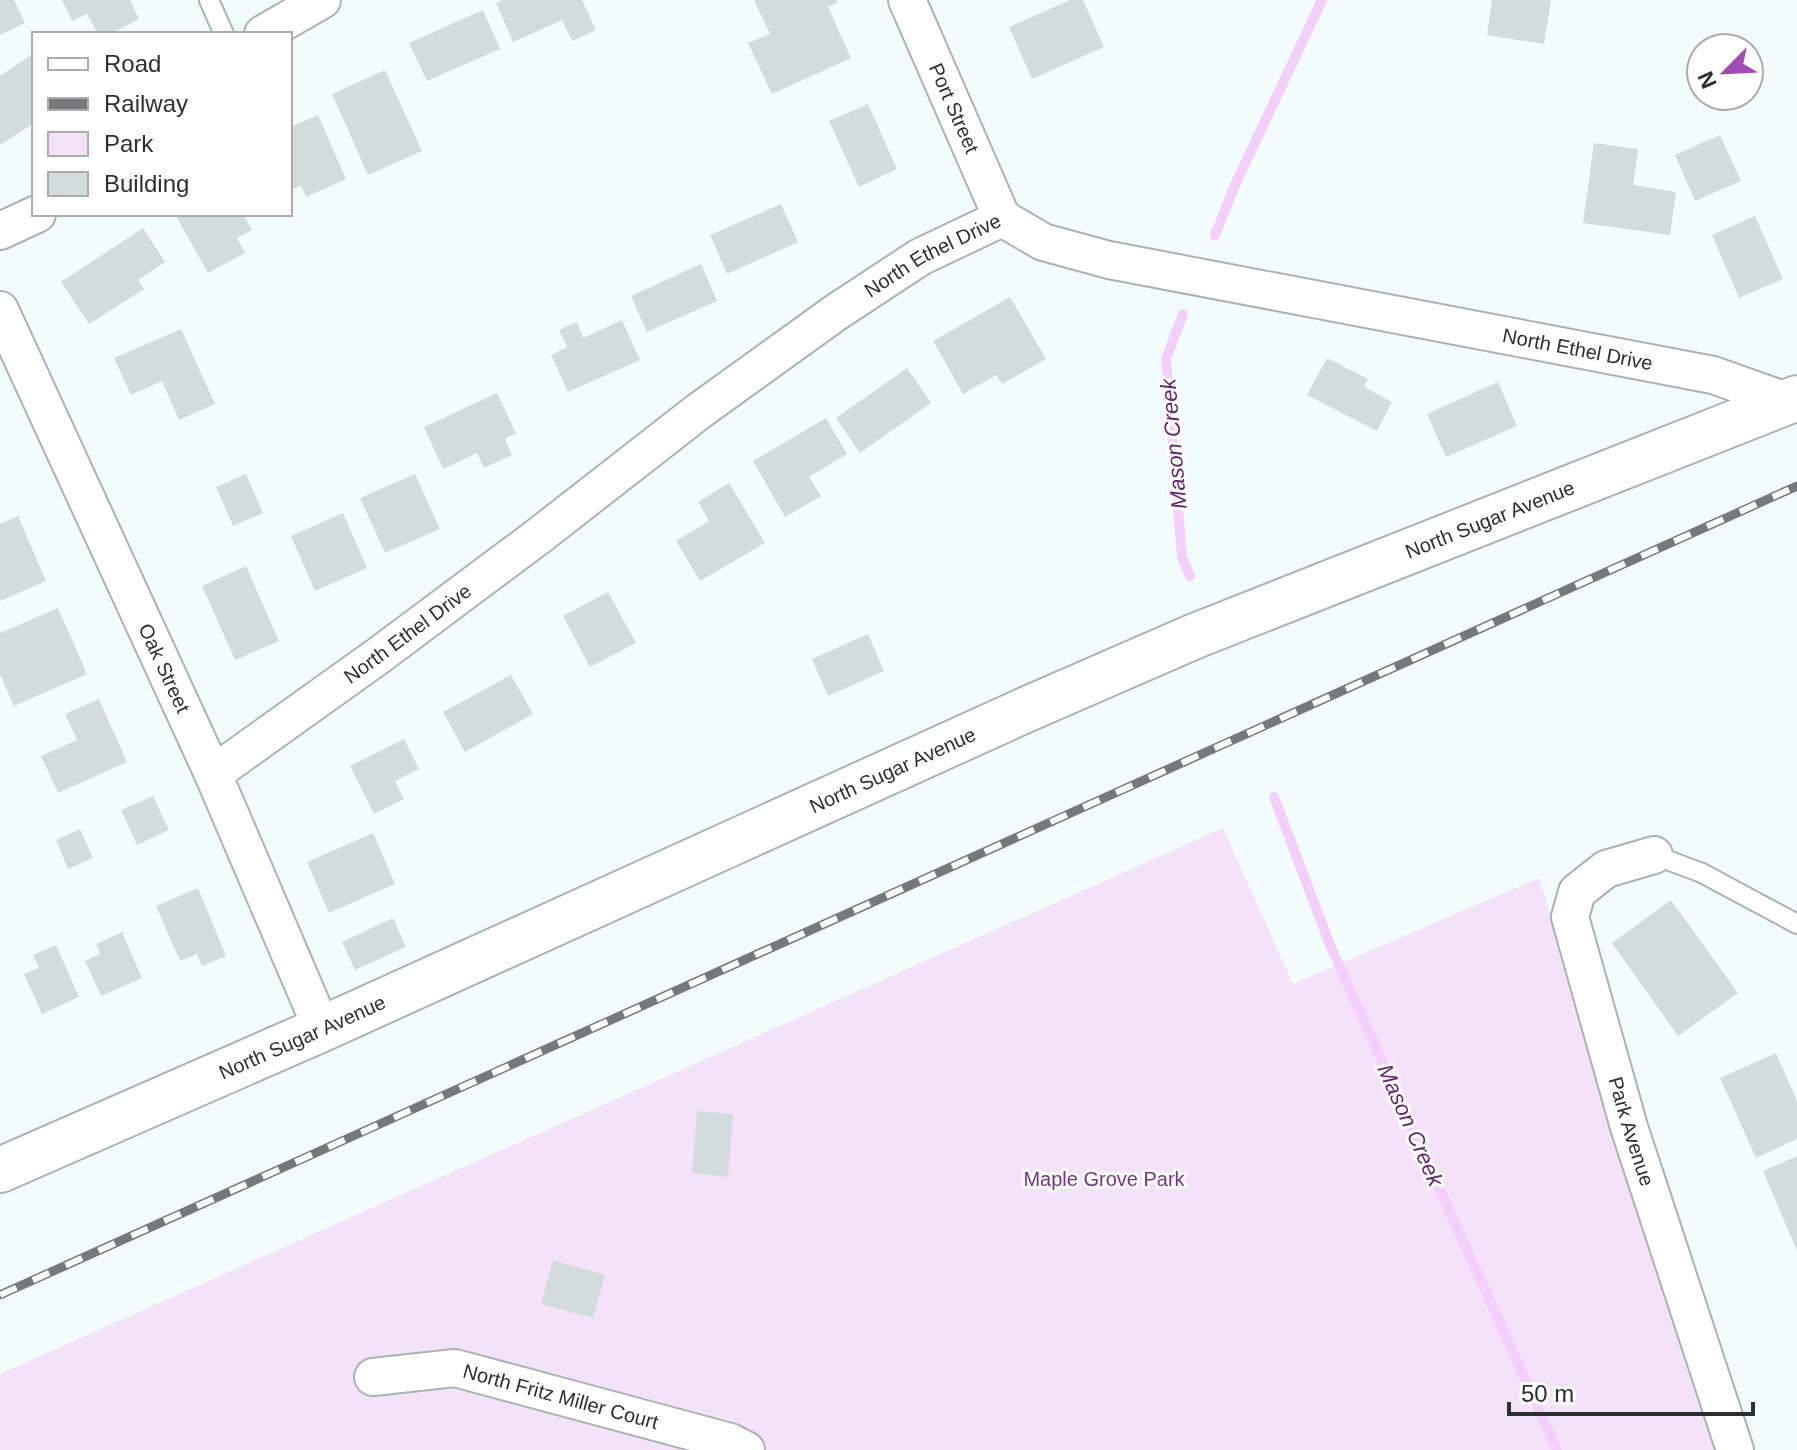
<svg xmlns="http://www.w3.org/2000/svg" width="1797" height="1450" font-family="Arial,sans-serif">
<rect width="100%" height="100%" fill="#f3fcfc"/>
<path fill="#f4e2f8" d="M1223 828 1293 984 1539 878 1719 1450H0V1374Z"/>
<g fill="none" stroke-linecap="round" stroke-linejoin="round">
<path stroke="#f3d0fb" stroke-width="10" d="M1215 235 1235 185 1322 0
M1183 314 1166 359 1182 557 1190 576
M1274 797 1330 945 1557 1450"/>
</g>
<path fill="#d3dcdc" d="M0 0H14L25 23 0 35Z
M62 0H130L139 19 110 34H98L87 14 72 21Z
M503 0H582L596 30 572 41 562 20 513 42 496 3Z
M754 0H836L837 3 828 7 851 58 772 94 748 43 770 34Z
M1070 0H1083L1104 47 1032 79 1009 27Z
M1492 0H1551L1544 44 1487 35Z
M483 10 500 49 427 81 409 43Z
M34 53V123L0 145V76Z
M385 70 422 151 368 175 332 94Z
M868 104 897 169 859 187 829 121Z
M318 115 346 179 306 197 301 186 290 190V127Z
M1720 135 1741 181 1695 201 1675 155Z
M1594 143 1638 149 1633 185 1676 192 1670 235 1583 223Z
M781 204 798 242 727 274 710 235Z
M175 214H243L252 230 237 238 245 253 208 273Z
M1755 216 1783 279 1739 298 1712 235Z
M143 228 165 262 138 280 144 289 89 324 61 282Z
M701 264 717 301 647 332 631 296Z
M1010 297 1046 359 1002 384 996 375 963 394 933 341Z
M622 320 640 360 568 392 551 355 567 347 559 330 577 322 583 338Z
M181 329 215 404 179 420 162 381 131 395 114 358Z
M1327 358 1368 379 1364 387 1392 402 1377 431 1307 395Z
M907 368 931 403 860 453 836 418Z
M1498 382 1517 426 1446 457 1427 414Z
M497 393 516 433 505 439 512 455 484 468 477 453 443 469 424 427Z
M826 418 847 454 809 477 821 496 785 517 753 461Z
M246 474 263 513 233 526 216 487Z
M415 474 440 529 385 553 360 498Z
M729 483 765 543 700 581 676 541 709 521 698 502Z
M343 513 367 568 315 591 291 536Z
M18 516 46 581 0 601V524Z
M246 566 279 641 235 660 202 586Z
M608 592 636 643 590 667 563 616Z
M58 608 87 674 14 706 0 674V633Z
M868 634 884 671 828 696 812 659Z
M511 675 533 714 465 752 443 712Z
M99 699 127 762 58 793 41 756 77 740 65 714Z
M404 739 419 769 395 781 404 799 374 814 350 766Z
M153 796 169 830 137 845 121 810Z
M80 829 93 858 68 869 56 840Z
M373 833 395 884 329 913 307 862Z
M198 888 226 956 202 966 197 954 180 961 156 906Z
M1671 900 1738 993 1678 1036 1612 943Z
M393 918 406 947 355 970 342 942Z
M122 932 142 978 101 996 85 961 100 954 96 944Z
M56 945 79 997 42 1014 24 974 39 968 33 955Z
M1776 1053 1797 1101V1139L1756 1158 1720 1078Z
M697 1111 733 1114 728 1177 692 1173Z
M1797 1156V1251L1763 1171Z
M553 1260 605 1275 593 1318 541 1304Z"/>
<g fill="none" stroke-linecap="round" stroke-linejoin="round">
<g stroke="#aab3b3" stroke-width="22">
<path id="lane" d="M209 0 224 34
M1654 855 1702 873 1797 924"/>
</g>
<g stroke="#aab3b3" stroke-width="40">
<g id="street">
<path id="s1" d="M907 0 1002 218"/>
<path d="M263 34 322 0"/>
<path d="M0 231 37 214"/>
<path id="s2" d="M0 310 213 774 322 1029"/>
<path id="s3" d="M213 774 378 656 540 535 699 411 835 313 920 257 1002 218 1043 242 1109 260 1713 375 1789 402"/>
<path id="s4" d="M1654 855 1606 869 1577 892 1570 917 1629 1127 1735 1450"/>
<path id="s5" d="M373 1377 455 1368 730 1442 746 1450"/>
</g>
</g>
<g stroke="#aab3b3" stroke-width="48">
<g id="secondary">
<path id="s6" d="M0 1170 322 1029 1023 711 1195 636 1797 398"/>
</g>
</g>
<use href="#lane" stroke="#fff" stroke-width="18"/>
<use href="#street" stroke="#fff" stroke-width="36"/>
<use href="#secondary" stroke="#fff" stroke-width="44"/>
<g stroke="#747979" stroke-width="9">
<path id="rail" d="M0 1295 1797 486"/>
</g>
<use href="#rail" stroke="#fff" stroke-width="6" stroke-dasharray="18" stroke-linecap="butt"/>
</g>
<g text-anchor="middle" stroke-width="6" stroke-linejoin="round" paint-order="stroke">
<g font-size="20" fill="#2c3030" stroke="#fff">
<text dy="7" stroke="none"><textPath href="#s1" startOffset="118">Port Street</textPath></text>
<text dy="7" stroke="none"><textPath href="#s3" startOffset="888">North Ethel Drive</textPath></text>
<text dy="7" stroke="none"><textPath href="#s3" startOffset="1560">North Ethel Drive</textPath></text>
<text dy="7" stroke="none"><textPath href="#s6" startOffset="1626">North Sugar Avenue</textPath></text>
<text dy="7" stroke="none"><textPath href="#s3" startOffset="240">North Ethel Drive</textPath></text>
<text dy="7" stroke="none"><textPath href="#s2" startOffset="394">Oak Street</textPath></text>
<text dy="7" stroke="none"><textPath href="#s6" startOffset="978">North Sugar Avenue</textPath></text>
<text dy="7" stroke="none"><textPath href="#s6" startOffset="330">North Sugar Avenue</textPath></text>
<text dy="7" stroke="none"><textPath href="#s4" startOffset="336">Park Avenue</textPath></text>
<text dy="7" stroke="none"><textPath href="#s5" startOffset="192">North Fritz Miller Court</textPath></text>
</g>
<g font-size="20" fill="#763386" stroke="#fff">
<text x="1104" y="1186">Maple Grove Park</text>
</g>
<g font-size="22" font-style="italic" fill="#662175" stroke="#fff">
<text transform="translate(1173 444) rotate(-95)" y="8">Mason Creek</text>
<text transform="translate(1411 1125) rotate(66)" y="8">Mason Creek</text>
</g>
</g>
<rect x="32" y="32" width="260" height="184" fill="#ffffff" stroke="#abacac" stroke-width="2"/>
<rect x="48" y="58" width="40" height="12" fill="#ffffff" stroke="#abacac" stroke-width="2"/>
<text x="104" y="72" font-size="24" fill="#2c3030">Road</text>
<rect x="48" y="98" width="40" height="12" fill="#747979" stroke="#abacac" stroke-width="2"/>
<text x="104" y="112" font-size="24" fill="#2c3030">Railway</text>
<rect x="48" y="132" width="40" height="24" fill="#f4e2f8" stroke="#abacac" stroke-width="2"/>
<text x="104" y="152" font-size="24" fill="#2c3030">Park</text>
<rect x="48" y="172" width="40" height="24" fill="#d3dcdc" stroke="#abacac" stroke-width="2"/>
<text x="104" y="192" font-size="24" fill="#2c3030">Building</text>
<g transform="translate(1725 72) rotate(246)"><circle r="38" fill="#ffffff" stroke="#abacac" stroke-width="2"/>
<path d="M0-6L14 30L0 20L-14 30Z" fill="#a24ab6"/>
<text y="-12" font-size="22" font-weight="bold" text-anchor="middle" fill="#2c3030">N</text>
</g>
<path d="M1509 1402v12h244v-12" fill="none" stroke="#2c3030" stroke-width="4"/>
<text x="1521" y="1402" font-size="24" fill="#2c3030" stroke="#ffffff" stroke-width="6" paint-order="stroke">50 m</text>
</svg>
